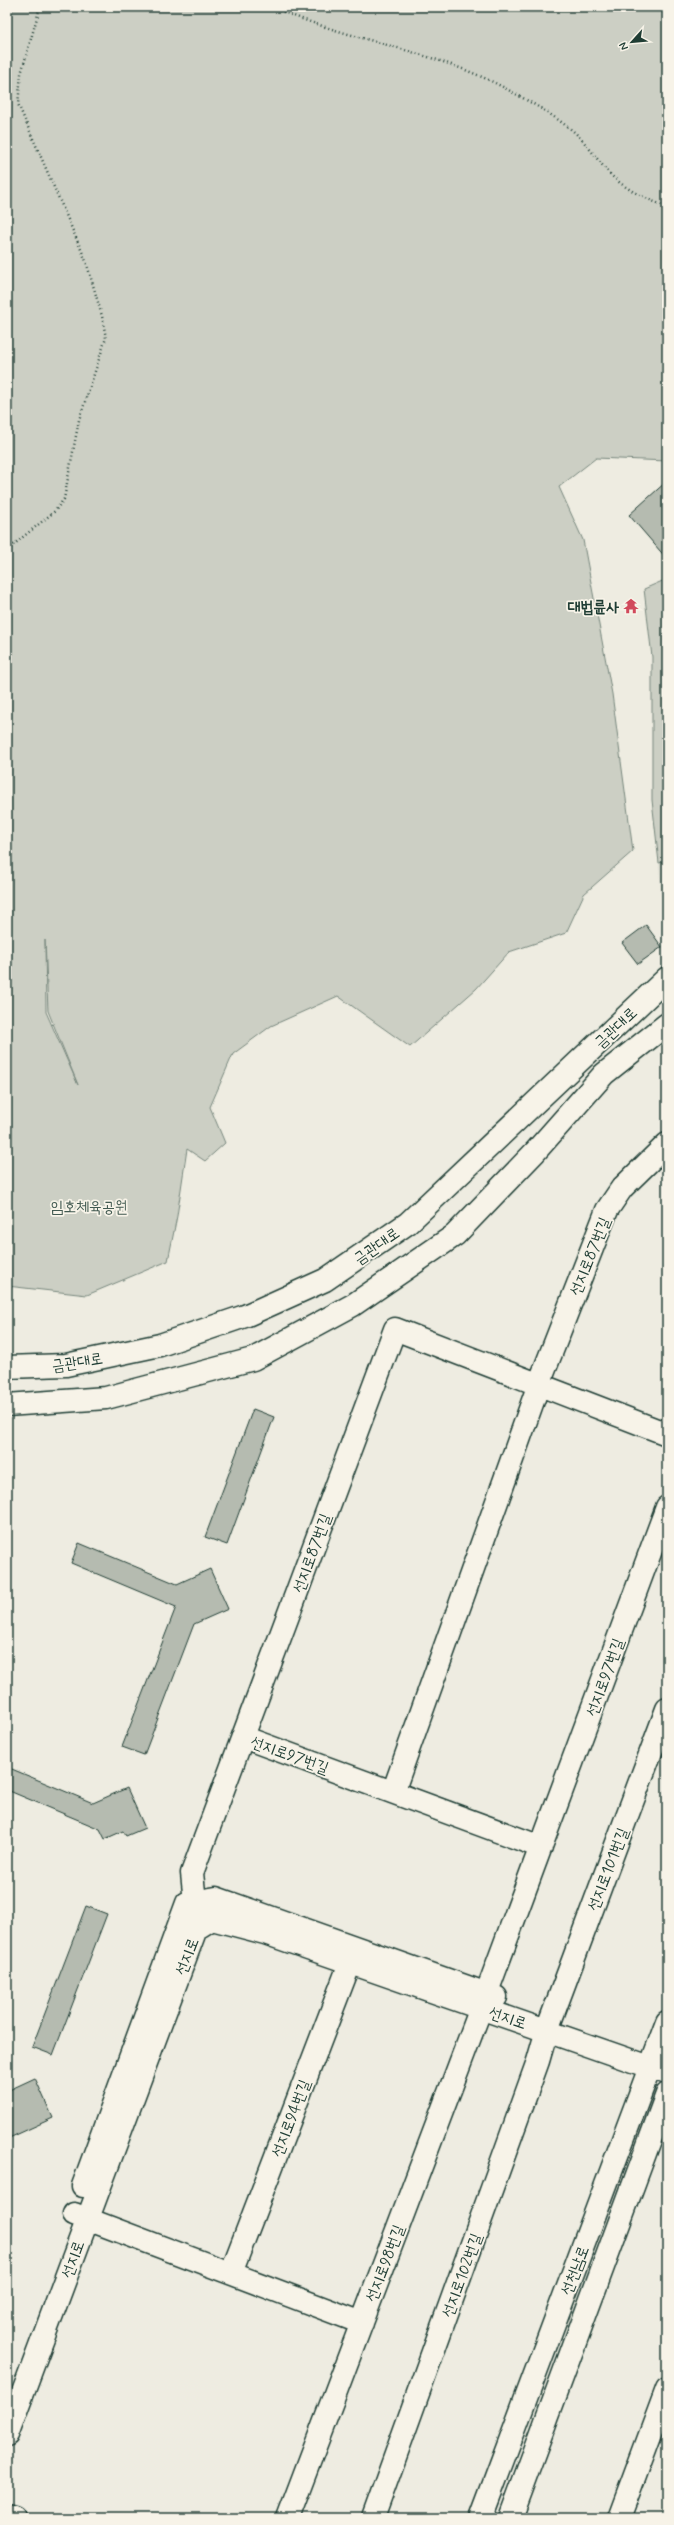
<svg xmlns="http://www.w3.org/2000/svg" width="674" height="2525" font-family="Mynerve,'Poor Story',sans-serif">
<rect width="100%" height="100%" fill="#eeece1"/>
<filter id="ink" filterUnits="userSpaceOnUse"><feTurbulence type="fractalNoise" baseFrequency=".025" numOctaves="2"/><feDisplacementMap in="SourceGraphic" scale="8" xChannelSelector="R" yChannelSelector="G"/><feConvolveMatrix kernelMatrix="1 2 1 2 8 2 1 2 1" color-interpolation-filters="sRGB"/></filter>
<g filter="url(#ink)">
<path fill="#ddddd2" d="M667 861V903L661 896 659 863Z"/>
<path fill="#cccfc4" stroke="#76867c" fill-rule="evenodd" d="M7 7H667V461L596 458 559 487 583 540 612 694 633 851 584 894 566 933 509 952 476 989 410 1047 338 996 271 1026 233 1054 210 1107 225 1143 205 1161 187 1149 177 1216 168 1261 87 1295 7 1286ZM45 940 48 1011 78 1085 46 1012Z
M667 579V861L659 863 652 800V657L644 589Z"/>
<path fill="#b5bbb0" stroke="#1f3d34" d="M667 481V559L629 515Z
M646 925 662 947 638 964 622 943Z
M253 1409 274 1417 227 1545 205 1537Z
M79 1543 177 1584 210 1569 228 1609 194 1624 144 1755 122 1747 176 1607 71 1563Z
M7 1767 93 1803 127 1788 145 1828 126 1836 123 1831 105 1839 100 1829 7 1790Z
M86 1906 107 1914 53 2055 32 2047Z
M35 2078 53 2118 7 2139V2091Z"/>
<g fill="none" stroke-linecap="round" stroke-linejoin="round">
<g stroke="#1f3d34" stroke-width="25">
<path id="minor" d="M243 1737 541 1847
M393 1792 539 1384 607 1210 622 1188 667 1144
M200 1916 195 1902 192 1873 395 1329 667 1434
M83 2186 187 1903 216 1898 496 1997
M74 2214 362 2323
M231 2273 350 1963
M7 2435 196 1929 212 1919 265 1933 667 2073
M7 2516 14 2518
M288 2518 481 2008 667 1507
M373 2518 538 2061 547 2030 667 1709
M619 2518 667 2389"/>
</g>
<g stroke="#1f3d34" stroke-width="25">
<path id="major" d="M7 1367 66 1365 160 1345 245 1316 325 1280 408 1223 667 978
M7 1405 106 1398 253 1359 353 1305 455 1235 535 1152 604 1074 667 1024
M481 2518 667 2022
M510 2518 667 2094"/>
</g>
<path stroke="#1f3d34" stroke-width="2.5" stroke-dasharray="1 3" stroke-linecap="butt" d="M272 7C346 40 429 49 501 86 525 99 551 113 573 131 588 144 598 162 612 176 628 191 647 199 667 207
M7 550 55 511 64 499 79 420 106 338 102 316 86 261 18 104 21 74 40 7"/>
<use href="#minor" stroke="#f7f3e8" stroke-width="22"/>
<use href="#major" stroke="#f7f3e8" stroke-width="22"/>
</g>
</g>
<defs>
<g id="temple-bare" transform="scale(1.2)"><path d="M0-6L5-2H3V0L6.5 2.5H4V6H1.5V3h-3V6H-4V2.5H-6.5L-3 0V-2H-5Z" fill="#d1495b" stroke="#f7f3e8" stroke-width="2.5" paint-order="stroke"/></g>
</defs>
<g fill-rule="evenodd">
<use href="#temple-bare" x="631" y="606"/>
</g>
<g text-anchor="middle" stroke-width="3.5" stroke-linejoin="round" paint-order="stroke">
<g font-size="16" font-weight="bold" fill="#1f3d34" stroke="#f7f3e8" text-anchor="end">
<text x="619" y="612">대법륜사</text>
</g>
<g font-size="16" fill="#1f3d34" stroke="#f7f3e8">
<text transform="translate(615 1027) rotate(-43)" y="6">금관대로</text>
<text transform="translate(376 1245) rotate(-35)" y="6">금관대로</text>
<text transform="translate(589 1256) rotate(-68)" y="6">선지로87번길</text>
<text transform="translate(77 1361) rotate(-9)" y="6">금관대로</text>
<text transform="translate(311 1553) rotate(-70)" y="6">선지로87번길</text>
<text transform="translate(604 1677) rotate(-70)" y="6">선지로97번길</text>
<text transform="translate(290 1754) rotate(20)" y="6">선지로97번길</text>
<text transform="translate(607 1869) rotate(-69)" y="6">선지로101번길</text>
<text transform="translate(186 1956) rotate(-69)" y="6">선지로</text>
<text transform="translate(508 2017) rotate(19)" y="6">선지로</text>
<text transform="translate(290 2118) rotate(-69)" y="6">선지로94번길</text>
<text transform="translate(72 2259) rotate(-70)" y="6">선지로</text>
<text transform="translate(384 2263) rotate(-69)" y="6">선지로98번길</text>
<text transform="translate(574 2270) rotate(-69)" y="6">선천남로</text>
<text transform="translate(461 2275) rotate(-70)" y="6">선지로102번길</text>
</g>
<g font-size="16" fill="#425a51" stroke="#f7f3e8">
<text x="89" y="1212">임호체육공원</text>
</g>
</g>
<rect width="674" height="2525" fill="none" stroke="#f7f3e8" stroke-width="24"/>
<rect x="12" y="12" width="650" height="2501" fill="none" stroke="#1f3d34" stroke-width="1.5" filter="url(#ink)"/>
<g transform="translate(632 42) rotate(243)" stroke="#f7f3e8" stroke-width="3" paint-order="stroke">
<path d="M0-3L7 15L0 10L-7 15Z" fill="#1f3d34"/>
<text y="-6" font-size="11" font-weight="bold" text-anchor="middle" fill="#1f3d34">N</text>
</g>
</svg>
